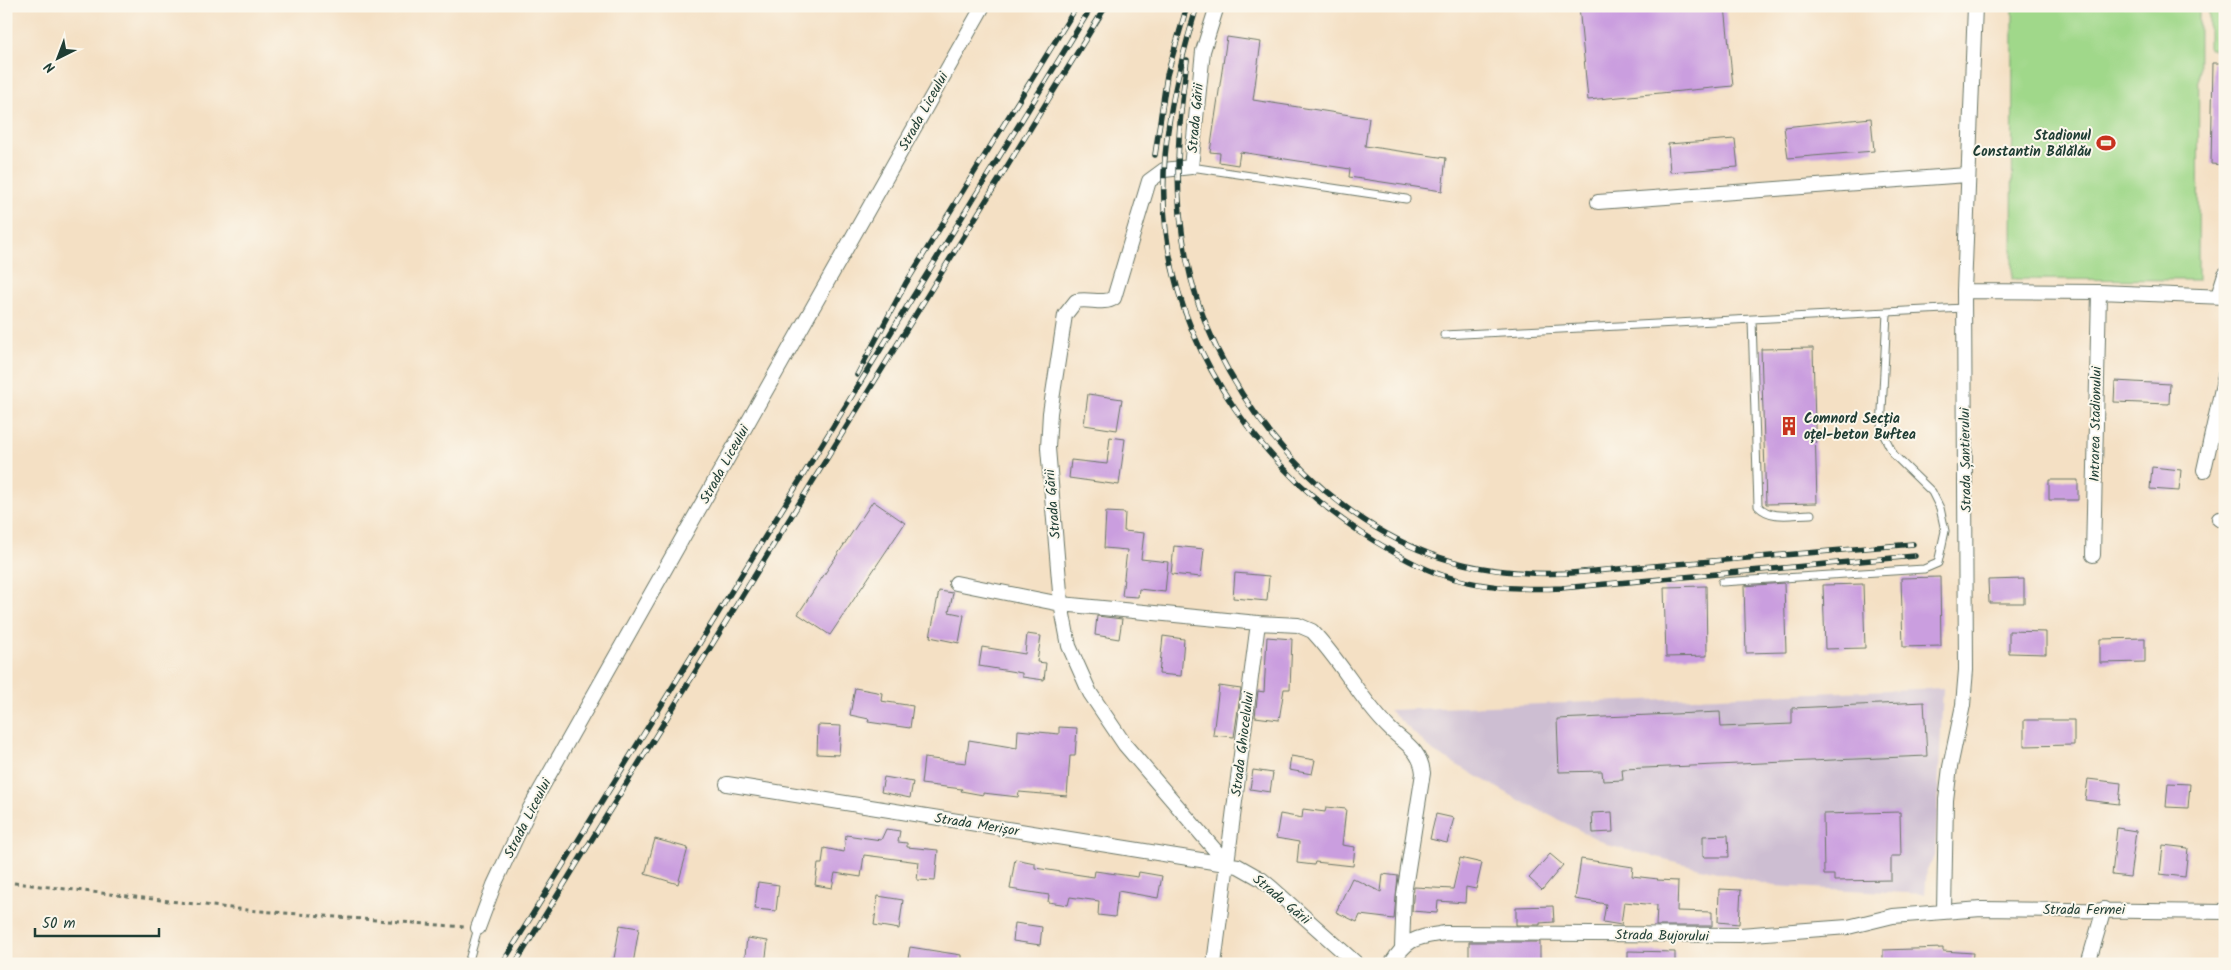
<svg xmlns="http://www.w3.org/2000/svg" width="2231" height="970" font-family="Kalam,sans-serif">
<rect width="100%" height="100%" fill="#fbf7ec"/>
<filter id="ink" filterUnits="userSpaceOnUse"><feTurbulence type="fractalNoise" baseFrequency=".02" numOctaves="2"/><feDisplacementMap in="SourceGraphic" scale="10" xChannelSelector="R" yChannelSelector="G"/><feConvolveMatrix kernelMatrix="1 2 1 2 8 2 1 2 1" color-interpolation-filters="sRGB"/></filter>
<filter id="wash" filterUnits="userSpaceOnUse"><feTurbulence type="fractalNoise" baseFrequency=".0096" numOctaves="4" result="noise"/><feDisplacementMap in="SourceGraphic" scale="20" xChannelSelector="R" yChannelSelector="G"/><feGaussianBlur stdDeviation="1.12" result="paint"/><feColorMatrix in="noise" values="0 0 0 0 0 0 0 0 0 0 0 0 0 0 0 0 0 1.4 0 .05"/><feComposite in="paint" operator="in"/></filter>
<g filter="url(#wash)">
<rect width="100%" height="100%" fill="#f4e0c4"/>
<path fill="#cdbed2" d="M1943 688 1935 857 1927 869 1925 894 1774 886 1611 846 1521 801 1434 752 1389 710Z"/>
<path fill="#a0d88a" stroke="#608a5f" d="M2013 6H2199L2198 280 2012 279Z
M2209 6H2225V49H2209Z"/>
<g id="blocks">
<path fill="#ca9edf" d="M1579 6H1725L1733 86 1588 100Z
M1227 37 1261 42 1253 100 1369 118 1365 146 1446 158 1442 191 1349 177 1350 169 1240 152 1238 165 1219 162 1220 153 1210 152Z
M2213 63H2225V165L2211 164Z
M1871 118 1874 151 1788 158 1784 127Z
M1735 139 1738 167 1670 172 1668 144Z
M1813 348 1817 503 1766 504 1761 349Z
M2115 381 2170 384 2169 404 2114 402Z
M1088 394 1122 399 1117 430 1084 425Z
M1110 437 1125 439 1119 485 1069 478 1071 460 1107 464Z
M2152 467 2181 470 2179 491 2150 489Z
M2049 480H2078V500H2049Z
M873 501 905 523 830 635 798 614Z
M1106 512 1125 513 1124 531 1144 533 1141 559 1168 562 1165 592 1139 589 1138 597 1122 596 1127 550 1104 548Z
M1174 546 1204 549 1201 577 1171 574Z
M1235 573 1269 576 1267 601 1233 598Z
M1940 577 1941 646 1903 647 1901 578Z
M2024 579V603H1989L1988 580Z
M1784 583 1786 652 1746 653 1744 586Z
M1863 584 1865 648 1825 649 1823 585Z
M1706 586 1707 656 1666 657 1664 587Z
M939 591 953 593 949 612 964 615 959 643 930 637Z
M1097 616 1122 619 1119 639 1095 635Z
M2009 631 2046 632V654L2009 653Z
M1027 634 1041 636 1037 662 1046 663 1044 680 1022 677V673L979 666 982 647 1025 654Z
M1163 636 1184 639 1181 676 1159 674Z
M1267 637 1292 639 1290 689H1284L1279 720 1255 717 1258 691 1264 692Z
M2145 638V662L2100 663V639Z
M1219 686 1241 689 1234 737 1213 735Z
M855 688 882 693 881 701 913 706 910 728 868 722 869 719 850 715Z
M1924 702 1927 756 1622 769 1623 780 1603 781 1602 771 1559 772 1557 719 1720 712 1721 727 1792 724V708Z
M2024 720H2074V745L2024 746Z
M818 725 841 726 839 755 817 754Z
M1059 727 1077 728 1075 756H1070L1067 796 1019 792 1018 797 983 793V795L961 791 962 789 921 784 924 758 966 763 969 740 1017 748 1018 730 1059 734Z
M1291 756 1315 760 1312 774 1289 770Z
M1253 770 1273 773 1270 792 1250 789Z
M884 777 913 782 910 798 881 792Z
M2088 779 2121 783 2119 804 2085 800Z
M2168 783 2190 784 2188 808 2166 807Z
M1326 807 1346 809 1342 845 1355 847 1353 866 1315 862 1314 865 1297 863 1299 842 1276 838 1280 814 1302 818 1303 809 1325 812Z
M1612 812 1613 832 1593 833 1592 813Z
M1900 812 1901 856H1891V880L1834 881V875H1824L1823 814Z
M1436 814 1454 818 1447 843 1430 839Z
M2117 828 2136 831 2130 877 2112 875Z
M886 829 900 831 898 842 907 843V847L938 850 935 881 917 880 919 862 864 855 861 877 835 873 832 888 815 885 818 864H822L824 848 844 852 846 835 881 840Z
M1728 835 1729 857H1703V836Z
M655 839 688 848 678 884 645 874Z
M2163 845 2188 848 2185 877 2160 874Z
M1550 854 1563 865 1542 890 1529 878Z
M1460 858 1482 863 1476 889 1466 887 1465 903 1438 901 1437 913 1412 911 1414 887 1453 889Z
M1015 859 1035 863V868L1094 877 1095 871 1138 877 1139 872 1162 876 1158 898 1118 891 1115 917 1098 915 1099 901 1070 897 1068 905 1048 902 1049 895 1010 889Z
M1581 859 1633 867 1632 876 1658 879 1657 880 1678 881 1677 911 1712 912V926H1656L1657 905 1624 902 1621 925 1603 922 1606 904 1575 899Z
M1383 874 1398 876 1394 919 1360 915 1357 922 1336 912 1352 878 1381 892Z
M758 882 779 885 776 911 755 909Z
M1719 889 1741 890 1739 924 1718 922Z
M878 896 903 900 899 929 874 925Z
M1553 906 1554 922 1540 923V925H1516V907Z
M1015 923 1042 927 1040 945 1013 941Z
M620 925 639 928 633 964H613Z
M747 938 768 941 765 964H744Z
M1469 942H1540V964H1469Z
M910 947 961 955V964H907Z
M1943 948V951L1973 953 1972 964H1883V950Z
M1628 951 1675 952V964H1628Z"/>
</g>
</g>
<g filter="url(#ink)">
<use href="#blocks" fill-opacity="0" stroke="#6a7666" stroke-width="1"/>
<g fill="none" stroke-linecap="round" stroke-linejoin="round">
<g stroke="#6a7666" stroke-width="9">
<path id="service" d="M1191 167 1406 199
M1752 320 1758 506C1771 520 1793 514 1811 514
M1444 335 1964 308
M1722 582 1924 569 1938 563 1945 531 1940 508 1932 492 1894 455 1881 430 1887 313
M468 964 478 928"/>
</g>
<g stroke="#6a7666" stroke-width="16">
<path id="minor" d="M1217 6 1203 51 1191 167 1164 170 1149 181 1114 298C1104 305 1089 298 1076 301L1065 315 1050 413 1048 448 1061 604 1069 646 1090 693 1125 745 1227 864
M1598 202 1967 175
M1964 291 2099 292 2225 297
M2218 296 2225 274
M2204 470 2225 375
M2219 519H2225
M2093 555 2099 292
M956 583 1061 604 1258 623 1298 625 1312 631C1342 662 1361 701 1392 731 1407 744 1421 752 1423 773L1404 894 1402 947
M727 784 1238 866 1261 879 1273 889 1357 964
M1944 911 1946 800 1950 767 1963 705 1966 670 1964 291 1975 6
M478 928 494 885 529 810 983 6
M1214 964 1258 623
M1391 964C1408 937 1415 938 1445 933L1740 935 1848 927 1893 916 1981 909 2225 912
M2088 964 2104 909"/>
</g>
<path stroke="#6a7666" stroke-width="3" stroke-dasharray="4 4" stroke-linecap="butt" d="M6 882 247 910 465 927"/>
<use href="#service" stroke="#fff" stroke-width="7"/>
<use href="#minor" stroke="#fff" stroke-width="14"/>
<g stroke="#1f3d34" stroke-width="5.5">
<path id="rail" d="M1197 6C1175 79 1157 154 1166 231 1181 359 1267 476 1376 542 1398 555 1420 568 1445 576 1483 588 1522 590 1562 588L1915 556
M1187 60C1178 125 1173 191 1186 256 1209 380 1310 510 1430 554 1476 571 1522 575 1571 573L1913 544
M1155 155 1167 75 1187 6
M857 375 906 283 1077 6
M502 964 1092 6
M515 964 1106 6"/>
</g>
<use href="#rail" stroke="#fbf7ec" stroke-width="4" stroke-dasharray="11" stroke-linecap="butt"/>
</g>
</g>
<defs>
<g id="stadium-bare" transform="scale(1.5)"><path d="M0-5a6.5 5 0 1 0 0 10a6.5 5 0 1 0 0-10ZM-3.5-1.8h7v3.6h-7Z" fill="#c8321e" stroke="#fbf7ec" stroke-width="2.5" paint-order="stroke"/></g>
<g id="building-bare" transform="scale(1.5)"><path d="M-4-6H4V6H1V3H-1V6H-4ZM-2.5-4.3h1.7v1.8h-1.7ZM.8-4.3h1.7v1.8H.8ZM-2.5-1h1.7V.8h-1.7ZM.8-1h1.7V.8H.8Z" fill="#c8321e" stroke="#fbf7ec" stroke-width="2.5" paint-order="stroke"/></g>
</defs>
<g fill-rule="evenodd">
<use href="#stadium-bare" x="2106" y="143"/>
<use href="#building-bare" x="1789" y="426"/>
</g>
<g text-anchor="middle" stroke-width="4" stroke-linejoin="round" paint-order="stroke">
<g font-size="14" fill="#1f3d34" stroke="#fbf7ec">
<text transform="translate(923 111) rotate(-61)" y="5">Strada Liceului</text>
<text transform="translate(1195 118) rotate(-85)" y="5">Strada Gării</text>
<text transform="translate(2095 424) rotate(-89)" y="5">Intrarea Stadionului</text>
<text transform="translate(1965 460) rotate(-91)" y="5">Strada Șantierului</text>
<text transform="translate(724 464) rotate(-61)" y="5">Strada Liceului</text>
<text transform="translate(1052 504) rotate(-95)" y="5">Strada Gării</text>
<text transform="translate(1242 744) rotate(-83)" y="5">Strada Ghiocelului</text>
<text transform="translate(527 818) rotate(-63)" y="5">Strada Liceului</text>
<text transform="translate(977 824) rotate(9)" y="5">Strada Merișor</text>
<text transform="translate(1282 899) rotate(40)" y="5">Strada Gării</text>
<text x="2084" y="914">Strada Fermei</text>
<text transform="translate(1662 935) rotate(1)" y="5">Strada Bujorului</text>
</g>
<g font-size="14" font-weight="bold" fill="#1f3d34" stroke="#fbf7ec" text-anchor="end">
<text x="2091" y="140">Stadionul<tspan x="2091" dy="16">Constantin Bălălău</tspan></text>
<text x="1804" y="423" text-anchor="start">Comnord Secția<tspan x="1804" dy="16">oțel-beton Buftea</tspan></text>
</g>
</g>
<rect width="2231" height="970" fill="none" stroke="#fbf7ec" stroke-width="25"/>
<g transform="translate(58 58) rotate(222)" stroke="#fbf7ec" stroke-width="4" paint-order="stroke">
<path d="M0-4L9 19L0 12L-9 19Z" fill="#1f3d34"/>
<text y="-8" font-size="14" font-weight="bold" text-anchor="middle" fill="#1f3d34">N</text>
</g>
<path d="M35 928v8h124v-8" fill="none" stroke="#1f3d34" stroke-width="2.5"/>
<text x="42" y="928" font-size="15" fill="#1f3d34" stroke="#fbf7ec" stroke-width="4" paint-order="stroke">50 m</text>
</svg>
